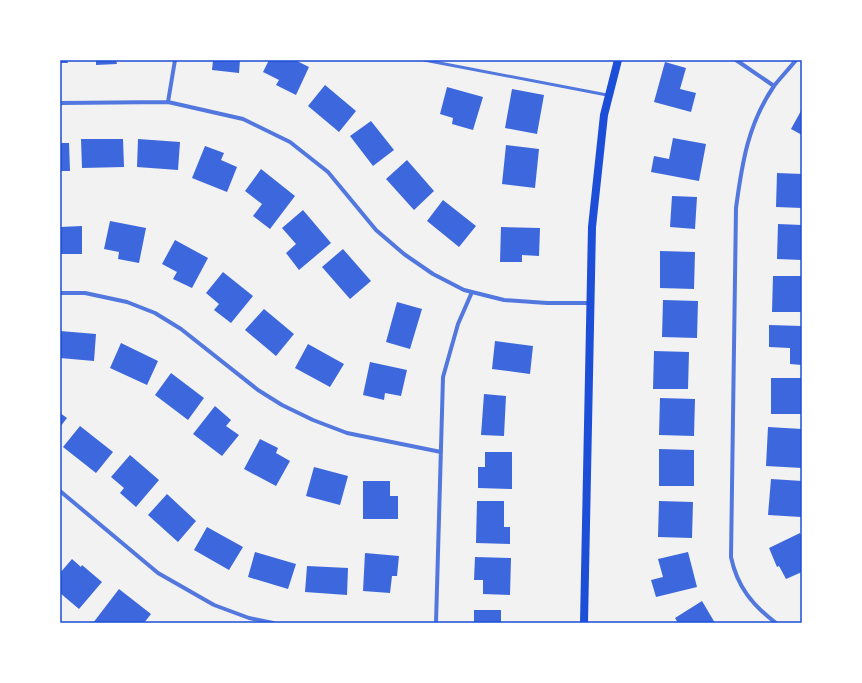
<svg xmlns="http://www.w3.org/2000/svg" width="862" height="683" font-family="Signika,sans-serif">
<rect width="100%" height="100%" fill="#f2f2f2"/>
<path fill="#3d67dc" d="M60 60H67L68 63H60Z
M96 60H116L117 64 96 65Z
M213 60H240L239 73 212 70Z
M269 60H295L309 67 296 95 276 85 279 80 263 72Z
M665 62 686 68 680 89 696 93 691 112 654 102Z
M325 85 356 111 339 132 308 106Z
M447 87 483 97 473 130 452 124 453 118 440 114Z
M512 89 544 95 537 134 505 128Z
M802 109V135L791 129Z
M371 121 394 150 373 166 350 136Z
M673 138 706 144 699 181 651 172 654 156 669 159Z
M81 139H123L124 167 82 168Z
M138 139 180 142 178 170 137 167Z
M60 143H69L70 171H60Z
M506 145 539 149 535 188 502 184Z
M205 146 224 153 221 160 237 167 227 192 192 178Z
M407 160 434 191 414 210 386 179Z
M261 169 295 196 270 229 253 216 262 204 245 191Z
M777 173 802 174V208L776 207Z
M672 196 697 197 695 229 670 227Z
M443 200 476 226 459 247 427 221Z
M303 210 331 243 299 270 286 253 296 244 282 228Z
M110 221 146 228 139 263 118 259 119 252 104 249Z
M778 224 802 225V260L777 259Z
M82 226V254H60V227Z
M501 227 540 228 539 256 522 255V262H500Z
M175 240 208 258 192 288 173 279 177 272 162 264Z
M343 249 371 281 350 299 322 267Z
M660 251 695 252 694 289 660 288Z
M223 272 253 296 231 323 214 310 219 304 206 293Z
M773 276H802V312H772Z
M663 300 698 301 697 338 662 337Z
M397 302 422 309 410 349 386 342Z
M264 309 294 334 276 356 245 330Z
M769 325 802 326V365L790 364V348L769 347Z
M60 331 96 334 94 361 60 358Z
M495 341 533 346 530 374 492 369Z
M121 343 158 361 147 385 110 368Z
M308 344 344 364 330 387 295 368Z
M654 351 689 352 688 389H653Z
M370 362 407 370 401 396 385 393 384 400 363 395Z
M171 373 204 398 188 420 155 395Z
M771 378H802V414H771Z
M484 394 506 396 504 436 481 435Z
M660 398 695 399 694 436 659 435Z
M215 406 231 420 226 426 239 435 222 456 193 434Z
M60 413 67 418 60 427Z
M80 426 113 452 96 473 63 447Z
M768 427 802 429V468L766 466Z
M260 439 278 448 276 453 290 461 276 486 244 469Z
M659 449 694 450V486H659Z
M485 452H512V489L478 488V467H485Z
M130 455 159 480 136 507 120 493 124 488 111 477Z
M314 467 348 476 340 505 306 496Z
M771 479 802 481 801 517 768 515Z
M363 481H390V496H398V519H363Z
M167 494 196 521 178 542 148 515Z
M477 501H504V527H510V544L476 543Z
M659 501 693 502 692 538 658 537Z
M207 527 243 547 229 570 194 550Z
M800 533 802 539V572L786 579 779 566 777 567 769 548Z
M255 552 296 564 288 589 248 577Z
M688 552 697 587 656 597 651 580 663 577 658 559Z
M365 553 399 556 397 576H392L390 593 363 591Z
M475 557 511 558 510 595 483 594V580H474Z
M72 559 81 567 82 565 102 582 79 609 60 593V573Z
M307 566 348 568 347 595 305 592Z
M119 589 151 614 144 623H93Z
M702 601 715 623H678L675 618Z
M474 610H501V623H474Z"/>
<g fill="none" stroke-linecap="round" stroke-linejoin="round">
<path stroke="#5277de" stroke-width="3" d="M424 60 607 95"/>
<path stroke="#5277de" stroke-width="4" d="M736 60 774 86
M168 102 175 60
M60 103 168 102 243 119 290 142 328 172 376 230 404 254 433 274 464 290 504 300 547 303H590
M60 293H85L127 302 155 313 181 329 258 390 282 405 313 420 347 433 441 452
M60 491 158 573 214 605 249 618 273 623
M436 623 443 377 458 324 472 292
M776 623C752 605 737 586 731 557L736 208C742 163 748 124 774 86 781 77 789 69 796 60"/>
<path stroke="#1d4ed8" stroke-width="8" d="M584 623 592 227 604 115 618 60"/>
</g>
<rect width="862" height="683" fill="none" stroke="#ffffff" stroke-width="122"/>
<rect x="61" y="61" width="740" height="561" fill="none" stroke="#1d4ed8" stroke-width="1.5"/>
</svg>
